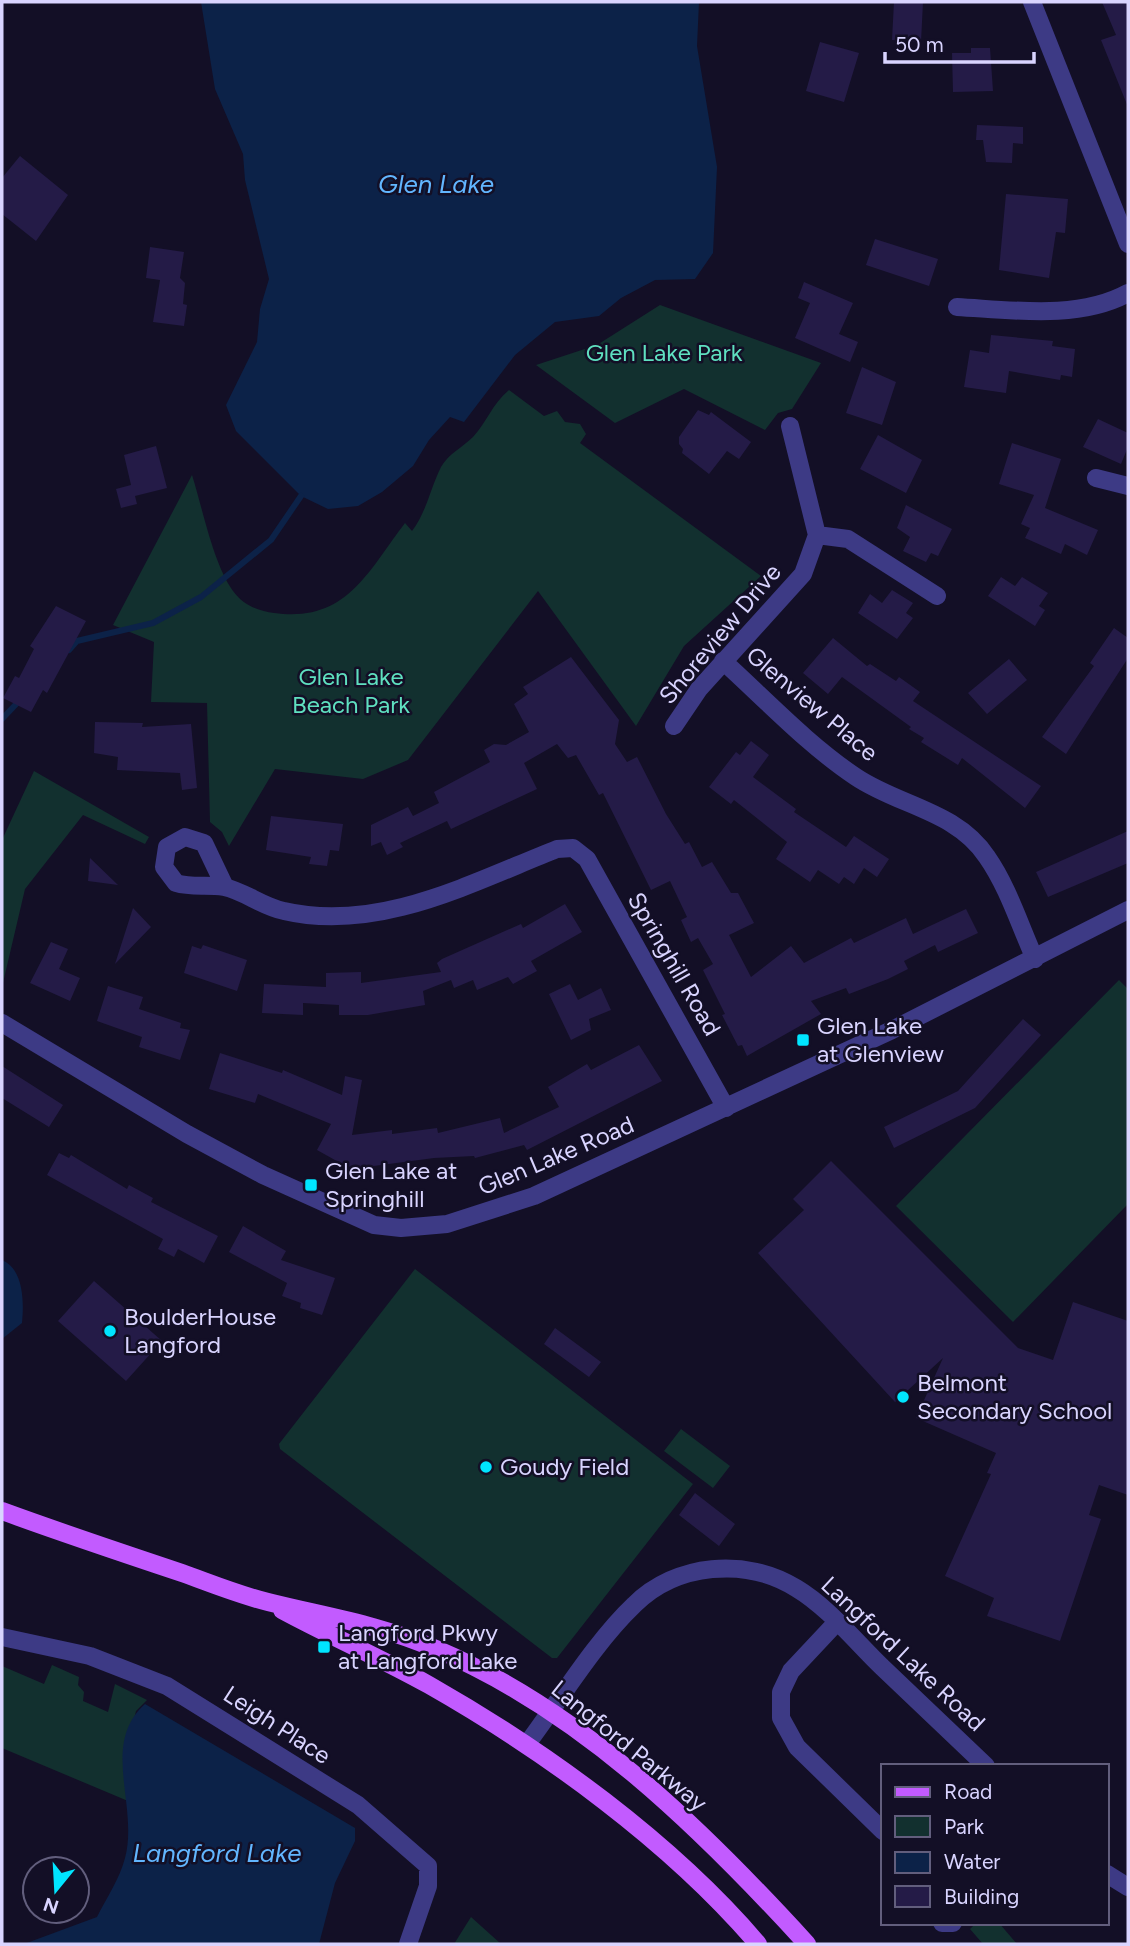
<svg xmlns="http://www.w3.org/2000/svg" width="1130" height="1946" font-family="Figtree,sans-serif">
<rect width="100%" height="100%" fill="#130f26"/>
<path fill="#12302f" d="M660 305 821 363 792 409 778 413 765 430 684 389 615 423 536 365 597 345Z
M509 390 544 416 557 411 565 422 580 424 586 434 580 443 761 576 684 646 636 726 538 591 408 760 363 779 275 769 229 846 222 832 210 822 207 703 151 702 154 642 113 625 192 475C203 510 213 563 233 591 243 605 258 611 274 613 347 623 368 571 405 523L412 531C427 511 430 489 441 467 449 453 462 448 473 437 487 422 492 404 509 390Z
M34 771 149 837 145 844 83 815 25 889 2 987V840Z
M1119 980 1128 989V1204L1013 1322 896 1206Z
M415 1269 693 1484 557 1658H552L280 1449 279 1444Z
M681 1429 730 1466 713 1488 664 1451Z
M52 1665 79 1677 78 1685 84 1692 83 1701 108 1712 115 1684 147 1700 136 1711 123 1766 128 1801 2 1748V1666L44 1684Z
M471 1917 501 1944H454Z
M976 1923H999L1017 1944H983L970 1929Z"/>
<path fill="#0c2248" d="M201 2H699L697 46 717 167 713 253 695 279 655 280 621 298 599 316 555 322 515 355 464 422 450 417 429 440 413 466 382 492 358 506 328 509 301 496 236 431 226 405 257 342 260 309 269 279 245 180 243 154 215 89Z
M2 1260C24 1269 24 1303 22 1323L2 1339Z
M145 1704 355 1828V1841L335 1883 319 1944H24L97 1917C106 1899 120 1878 125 1858 139 1806 100 1744 145 1704Z"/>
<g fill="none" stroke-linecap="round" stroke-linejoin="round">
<path stroke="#0c2248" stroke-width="6" d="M69 650 77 641 153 623 201 597 271 540 301 496
M2 719 20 700"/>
</g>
<path fill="#241b47" d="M894 2H923L921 42 892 40Z
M1102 2H1128V107L1101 40 1116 35Z
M820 42 859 53 844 102 806 91Z
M971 48H990L993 91 953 92 952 53H971Z
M977 125 1023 127V144L1013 143 1012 163 986 162 983 140H976Z
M20 156 68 195 36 241 2 214V178Z
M1006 194 1068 199 1065 233 1056 232 1049 278 999 270Z
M875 239 938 259 929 286 866 265Z
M150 247 184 252 180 278 185 283 183 304 187 305 184 326 153 322 160 280 146 278Z
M804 282 853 303 839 334 858 342 850 362 795 338 810 303 798 298Z
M991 335 1053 341 1052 346 1075 349 1072 377 1061 375 1060 380 1009 371 1006 393 964 387 970 350 989 353Z
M862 367 896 382 882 425 846 413Z
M698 410 709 415 711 412 751 442 739 459 727 451 709 474 682 453 683 449 679 444V437Z
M1098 419 1128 433V447L1121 464 1083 447Z
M878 435 922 460 906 493 860 469Z
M1012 443 1061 459 1045 508 1098 530 1087 555 1065 544 1061 554 1025 538 1030 528 1021 524 1034 495 999 484Z
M156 446 167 488 135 496 137 504 121 508 116 489 131 485 124 455Z
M906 505 952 529 938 556 931 553 926 562 903 551 910 537 897 528Z
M1001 577 1015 586 1022 577 1048 593 1039 606 1045 610 1035 626 988 596Z
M892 590 913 603 906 613 913 618 897 639 858 613 870 594 882 603Z
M56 606 86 621 47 693 43 690 31 712 3 698 15 676 19 678 34 649 30 646Z
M1114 628 1128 638V658L1066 754 1042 737 1094 666 1090 663Z
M833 638 867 666 870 664 896 681 899 677 920 692 913 701 1041 786 1025 808 962 758 958 765 921 742 924 738 909 729 911 727 842 677 828 694 803 673Z
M571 657 619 720 615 744 627 762 637 757 666 814 685 844 689 842 702 867 712 862 731 893H738L754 923 729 935 751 977 791 946 804 963 851 938 854 943 906 918 913 934 966 909 978 933 938 952 935 945 904 961 908 969 888 979 849 994 846 988 811 1001 821 1014 747 1056 742 1045 738 1046 722 1015 725 1014 703 970 713 964 698 938 691 942 681 920 687 917 670 881 651 890 603 793 599 795 576 755 568 758 557 744 524 763 537 789 451 829 447 821 400 843 403 847 387 855 381 842 371 846V825L408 807 413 816 439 803 434 792 490 762 484 750 494 744 506 745 529 732 514 704 528 694 523 687Z
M1009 659 1027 680 987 714 968 693Z
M95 722 143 723 142 727 191 724 197 788 182 790 180 773 117 770 118 757 94 753Z
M751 741 769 755 753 777 796 809 794 812 846 847 854 836 889 859 877 877 864 868 854 884 844 877 839 884 818 870 810 882 776 859 787 842 734 800 731 804 709 787 736 752 740 755Z
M271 816 343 824 339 851 330 850 327 866 309 864 311 857 266 850Z
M1128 831V863L1048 897 1036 872Z
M90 858 118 885 88 881Z
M565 904 582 932 531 961 537 971 513 984 508 977 477 990 473 980 454 988 451 980 423 991 425 1005 368 1015H339V1005L303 1003V1015L262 1013 264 984 326 987V973L361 972V983L441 972 437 963 442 959 521 924 523 928Z
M133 908 151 927 115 964Z
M51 942 68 949 59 969 80 978 70 1001 30 983Z
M203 945 247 960 237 991 184 973 192 946 201 949Z
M570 984 578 1000 601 988 611 1010 589 1019 591 1030 571 1040 549 994Z
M108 986 143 997 139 1009 181 1023 180 1028 190 1030 180 1060 139 1047 142 1037 97 1021Z
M1023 1019 1041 1035 975 1108 894 1148 884 1127 958 1091Z
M639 1045 662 1081 527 1150 524 1145 475 1158 474 1156 434 1158 351 1169 317 1150 331 1124 258 1094 255 1103 209 1089 220 1053 282 1073 283 1070 342 1095 345 1076 362 1080 352 1135 392 1130V1134L437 1128 438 1133 500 1118 504 1133 559 1107 548 1087 587 1064 591 1070Z
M2 1066 63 1105 49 1127 2 1098Z
M59 1153 69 1158 71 1155 127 1189 129 1185 153 1198 151 1202 218 1236 204 1263 178 1249 174 1257 158 1249 163 1239 47 1175Z
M831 1161 1018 1348 1053 1360 1073 1302 1128 1321V1495L1099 1485 1089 1515 1101 1519 1060 1641 987 1616 994 1598 945 1576 991 1474 987 1473 996 1453 916 1418 943 1358 895 1402 758 1253 804 1210 793 1199Z
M243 1226 286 1251 281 1260 335 1278 322 1315 300 1308 301 1303 282 1296 287 1283 229 1252Z
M94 1281 162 1341 126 1381 58 1321Z
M555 1328 601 1362 589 1377 544 1344Z
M695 1493 735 1524 719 1546 679 1515Z"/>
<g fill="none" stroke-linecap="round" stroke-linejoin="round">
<path stroke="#3d3a85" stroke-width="18" d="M1032 2 1128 244
M957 307C1012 310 1079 320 1128 293
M1096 478 1128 486
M817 535 848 539 937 596
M723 661C766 700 808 745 856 777 899 806 957 811 987 857 1008 887 1020 926 1035 959
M674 726 699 689 803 574 817 535 790 426
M225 887 204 843 185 837 167 847 164 867 176 883C192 888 208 884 224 887 244 891 263 907 284 911 378 933 471 883 557 849L573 848 587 859 726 1108
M2 1023 187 1134 263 1175 374 1225 401 1228 447 1224 534 1196 892 1030 1128 910
M836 1623 791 1671 781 1692V1718L797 1747 883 1831
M2 1637 90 1656 167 1686 358 1805 428 1866V1886L408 1944
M527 1744C560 1700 595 1642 634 1605 676 1563 746 1557 796 1588 828 1607 855 1641 882 1667 917 1700 951 1733 986 1766
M1107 1874 1128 1887
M942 1923H953"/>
<path stroke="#c25bff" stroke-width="18" d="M2 1511C62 1533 122 1553 182 1573 210 1583 239 1595 268 1602 328 1617 378 1624 436 1649 582 1711 702 1829 807 1944
M282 1610C330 1636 381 1658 429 1685 545 1751 671 1842 758 1944"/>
</g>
<g fill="#00e5ff" stroke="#130f26" stroke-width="2.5">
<rect x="796" y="1033" width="14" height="14" rx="3.5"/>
<rect x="304" y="1178" width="14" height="14" rx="3.5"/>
<circle cx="110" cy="1331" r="7"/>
<circle cx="903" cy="1397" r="7"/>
<circle cx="486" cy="1467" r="7"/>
<rect x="317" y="1640" width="14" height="14" rx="3.5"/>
</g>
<g text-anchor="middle" stroke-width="5" stroke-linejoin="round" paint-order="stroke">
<g font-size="24" fill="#5fe0c0" stroke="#130f26">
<text x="664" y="361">Glen Lake Park</text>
<text x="351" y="685">Glen Lake<tspan x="351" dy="28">Beach Park</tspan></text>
</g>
<g font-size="24" fill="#d9d4ff" stroke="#130f26">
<text transform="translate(720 634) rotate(-50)" y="8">Shoreview Drive</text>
<text transform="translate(812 704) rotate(40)" y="8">Glenview Place</text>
<text transform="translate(674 964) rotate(60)" y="8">Springhill Road</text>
<text transform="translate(556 1156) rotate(-23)" y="8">Glen Lake Road</text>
<text transform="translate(903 1654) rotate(43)" y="8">Langford Lake Road</text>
<text transform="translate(277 1725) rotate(33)" y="8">Leigh Place</text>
<text transform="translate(629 1746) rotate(39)" y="8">Langford Parkway</text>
</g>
<g font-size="24" fill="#d9d4ff" stroke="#130f26" text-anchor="start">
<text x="817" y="1034">Glen Lake<tspan x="817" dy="28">at Glenview</tspan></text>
<text x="325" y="1179">Glen Lake at<tspan x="325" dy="28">Springhill</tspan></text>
<text x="124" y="1325">BoulderHouse<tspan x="124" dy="28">Langford</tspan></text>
<text x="917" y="1391">Belmont<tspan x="917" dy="28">Secondary School</tspan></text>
<text x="500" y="1475">Goudy Field</text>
<text x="338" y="1641">Langford Pkwy<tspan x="338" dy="28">at Langford Lake</tspan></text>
</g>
<g font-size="26" font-style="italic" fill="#62b6ff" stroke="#130f26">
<text x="436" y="193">Glen Lake</text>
<text x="217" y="1862">Langford Lake</text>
</g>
</g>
<rect width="1130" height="1946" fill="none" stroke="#d9d4ff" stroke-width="7"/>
<rect x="881" y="1764" width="228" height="161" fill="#130f26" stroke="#625e7d" stroke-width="2"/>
<rect x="895" y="1787" width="35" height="10" fill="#c25bff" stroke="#625e7d" stroke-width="2"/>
<text x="944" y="1799" font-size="21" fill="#d9d4ff">Road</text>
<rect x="895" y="1816" width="35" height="21" fill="#12302f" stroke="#625e7d" stroke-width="2"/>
<text x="944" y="1834" font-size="21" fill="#d9d4ff">Park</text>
<rect x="895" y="1852" width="35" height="21" fill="#0c2248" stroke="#625e7d" stroke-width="2"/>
<text x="944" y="1869" font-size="21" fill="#d9d4ff">Water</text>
<rect x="895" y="1886" width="35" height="21" fill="#241b47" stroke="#625e7d" stroke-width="2"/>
<text x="944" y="1904" font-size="21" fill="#d9d4ff">Building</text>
<g transform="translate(56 1890) rotate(198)"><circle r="33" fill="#130f26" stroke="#625e7d" stroke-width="2"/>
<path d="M0-5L12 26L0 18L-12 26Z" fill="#00e5ff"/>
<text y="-10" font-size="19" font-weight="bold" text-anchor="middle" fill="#d9d4ff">N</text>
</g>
<path d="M885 52v10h149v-10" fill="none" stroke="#d9d4ff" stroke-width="3.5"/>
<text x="895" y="52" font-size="21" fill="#d9d4ff" stroke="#130f26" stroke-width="5" paint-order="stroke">50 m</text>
</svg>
